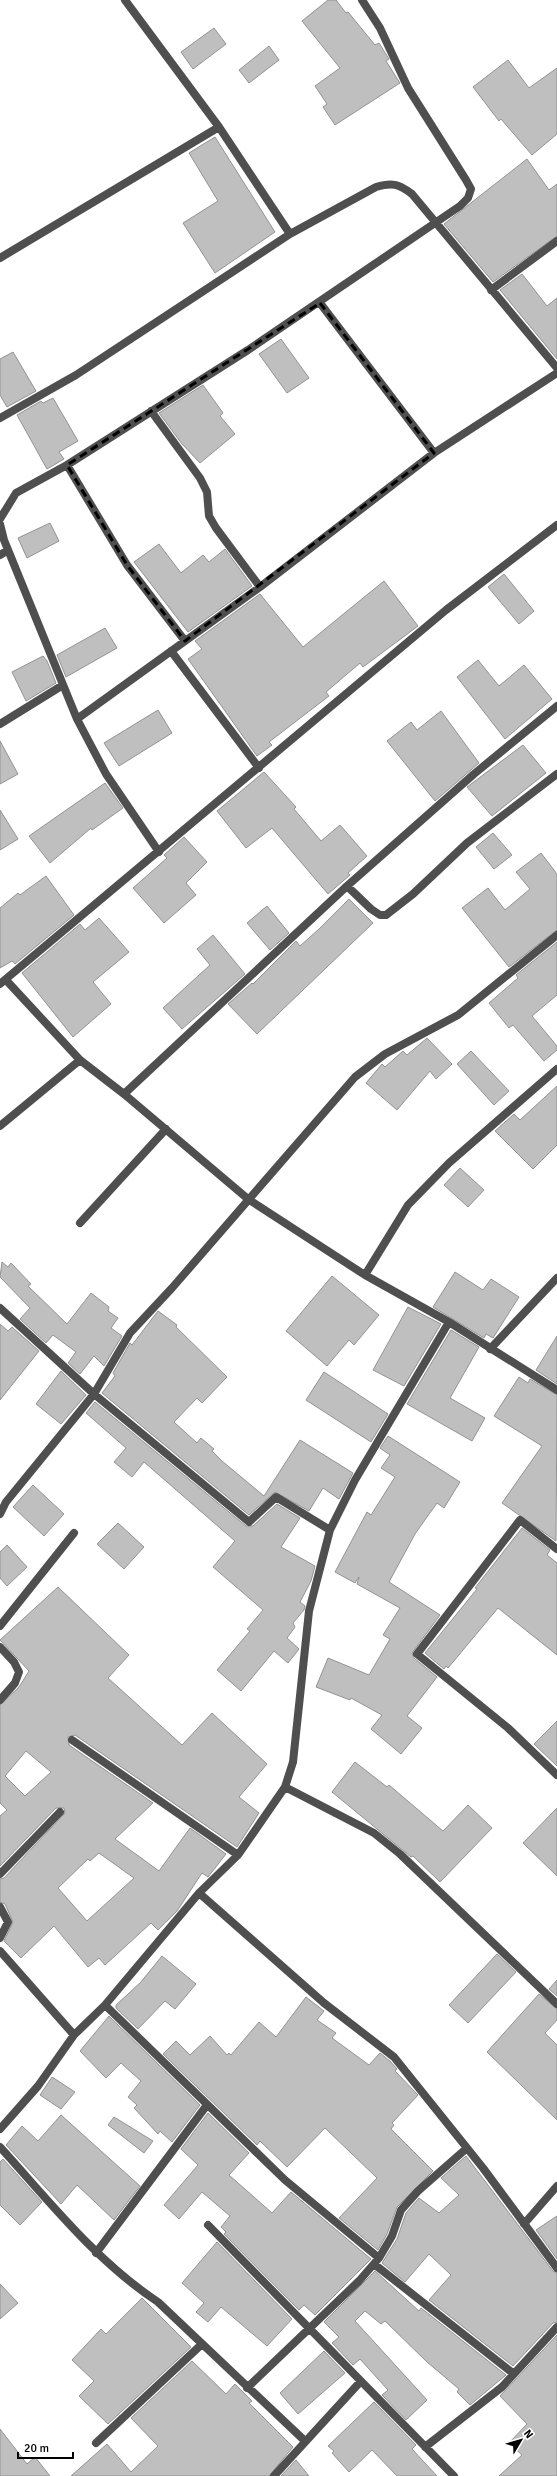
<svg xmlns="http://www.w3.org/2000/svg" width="557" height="2476" font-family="Signika,sans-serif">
<rect width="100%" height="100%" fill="#fff"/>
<path fill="#bfbfbf" stroke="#939393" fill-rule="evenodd" d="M328 0H336L346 13 348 12 375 45 379 43 389 59 386 61 400 83 335 125 323 107 327 104 315 86 340 68 302 21Z
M214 28 226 44 193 69 181 52Z
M269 46 279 60 249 83 239 70Z
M508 60 529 88 557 68V134L532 155 501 119 499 121 473 87Z
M215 137 275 232 215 273 183 223 218 201 189 153Z
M527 159 549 190 557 184V236L493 282 444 224Z
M522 274 547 306 557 298V359L500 290Z
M281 339 309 378 287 393 259 354Z
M13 352 36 391 7 407 0 395V359Z
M203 385 223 413 220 416 235 434 200 463 182 444 159 413Z
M53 398 78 441 59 452 64 459 47 469 17 415 41 401 43 403Z
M50 523 59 541 27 558 18 538Z
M159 544 181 573 203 555 209 562 225 549 252 586 188 632 134 562Z
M504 574 534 611 519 624 488 587Z
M384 581 418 626 363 667 360 663 326 692 329 696 269 742 272 745 257 756 188 659 202 649 195 641 260 594 303 647Z
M105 628 117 648 66 677 57 655Z
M43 656 47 661 56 683 26 701 12 672Z
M478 660 499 686 524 665 552 699 505 739 457 677Z
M158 710 172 733 119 766 104 743Z
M441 711 479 763 435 801 387 741 411 722 417 730Z
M0 741 18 774 0 784Z
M523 745 546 773 492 816 467 787Z
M264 772 296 807 294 809 321 841 340 825 367 856 348 873 350 875 328 894 272 828 246 848 217 811Z
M105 783 123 808 92 830 91 828 50 863 29 836Z
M0 810 18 839 0 850Z
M493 833 512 855 494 869 476 847Z
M184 837 207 862 186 883 196 895 164 923 133 888 167 858 164 855Z
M541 853 557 874V930L509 967 462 908 488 888 505 910 530 889 516 872Z
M46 876 74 915 15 964 12 961 0 968V908L18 893 20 895Z
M349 899 373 923 257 1034 228 1004 252 983 253 984 296 941 300 946 319 929Z
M267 906 289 933 270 950 247 923Z
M99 918 129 952 93 982 111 1004 73 1037 22 973 80 924 85 930Z
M213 935 245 974 182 1029 163 1008 210 965 197 949Z
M557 942V995L532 1016 557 1046V1050L544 1061 513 1025 509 1028 489 1003 518 978 516 975Z
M427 1038 452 1064 436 1079 430 1071 397 1110 366 1083 382 1064 385 1067 403 1051 407 1055Z
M471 1051 509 1091 494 1105 457 1064Z
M557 1086V1145L533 1169 495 1131 514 1114 520 1120Z
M460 1168 484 1190 468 1207 444 1185Z
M2 1262 8 1267 11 1263 31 1284 28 1286 67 1324 91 1293 109 1307 108 1311 118 1318 111 1328 122 1336 104 1366 94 1356 80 1374 68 1363 76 1352 53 1335 46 1343 20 1319 30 1308 0 1277Z
M455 1272 483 1290 491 1279 519 1297 493 1338 486 1334 484 1338 433 1307Z
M332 1276 379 1315 354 1345 349 1340 327 1366 286 1331Z
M408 1307 441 1324 404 1386 373 1370Z
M158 1311 177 1325 176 1327 227 1377 202 1403 197 1398 174 1422 197 1443 201 1438 214 1449 212 1451 222 1461 264 1496 300 1440 353 1473 339 1499 323 1488 309 1511 275 1492 249 1515 102 1393 115 1376 113 1373 130 1343 132 1345Z
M0 1324 8 1331 12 1327 39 1351 0 1400Z
M451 1330 479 1347 450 1398 485 1418 472 1441 407 1404Z
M557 1336V1384L536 1370Z
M61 1371 86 1395 61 1424 36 1404Z
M324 1372 388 1414 371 1442 306 1400Z
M519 1377 528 1383 530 1379 557 1395 556 1541 502 1503 542 1446 494 1416Z
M95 1402 246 1526H253L277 1504 300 1518 281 1547 315 1566 311 1581 300 1602 305 1606 304 1610 293 1623 295 1627 287 1638 299 1649 288 1663 274 1651 241 1691 217 1670 250 1631 247 1629 263 1610 213 1567 235 1541 144 1462 132 1477 114 1462 126 1448 86 1413Z
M388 1436 460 1482 444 1508 437 1503 415 1534 389 1582 440 1615 412 1653 414 1658 437 1677 407 1716 422 1728 401 1754 371 1729 382 1715 351 1698 350 1700 316 1687 328 1658 369 1675 390 1639 383 1635 400 1608 357 1584 359 1577 355 1583 335 1572 367 1512 371 1515 395 1477 381 1468 390 1455 380 1448Z
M33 1485 64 1514 44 1536 13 1507Z
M118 1523 144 1547 124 1569 97 1544Z
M522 1528 550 1550 547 1555 557 1563V1655L498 1608 448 1668 446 1666 444 1669 425 1653 477 1589 475 1588Z
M7 1545 27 1567 7 1586 0 1578V1552Z
M58 1587 129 1655 108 1678 182 1745 212 1713 267 1764 239 1797 259 1813 237 1847 75 1735 68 1737 69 1745 153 1803 115 1839 159 1871 190 1828 226 1854 208 1877 202 1873 177 1911 158 1930 151 1923 105 1965 99 1958 88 1967 54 1926 21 1958 4 1941 13 1922 5 1904 0 1902V1879L4 1878 65 1813 64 1808H56L0 1866V1816L7 1810 0 1803V1705L19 1687 29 1671 0 1640ZM26 1751 51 1772 25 1796 5 1776ZM99 1853 134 1878 87 1921 58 1888 88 1859 90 1861Z
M557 1721V1766L534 1744Z
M355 1762 387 1787 389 1785 443 1831 468 1805 492 1828 440 1882 413 1856 411 1857 332 1792Z
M557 1808V1876L523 1843Z
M497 1954 516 1972 468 2023 449 2005Z
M162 1956 196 1984 175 2009 165 2001 138 2029 116 2008V2005L140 1983Z
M557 1980V1996L549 1989Z
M539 1994 557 2009V2020L545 2033 557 2045V2120L487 2052Z
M306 1997 324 2011 317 2020 336 2033 332 2038 369 2065 380 2053 390 2061 397 2069 395 2071 418 2095 392 2123 394 2125 391 2129 433 2171 397 2207 387 2234 378 2250 339 2218 377 2178 325 2128 287 2167 260 2141 257 2145 163 2054 176 2041 190 2055 210 2036 227 2055 229 2053 231 2055 259 2022 276 2037Z
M109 2016 200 2105 172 2142 160 2131 158 2134 134 2108 137 2105 128 2097 141 2081 121 2063 106 2078 80 2051Z
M52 2077 75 2092 61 2109 40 2095Z
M208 2113 249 2153 229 2175 272 2213 291 2192 371 2259 315 2315 304 2305 299 2310 224 2234 226 2232 221 2227 230 2216 202 2192 179 2219 164 2205 198 2165 181 2149Z
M61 2115 140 2186 114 2220 77 2185 61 2204 6 2145 22 2126 38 2141Z
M114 2117 153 2141 144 2153 108 2125Z
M466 2156 553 2271 557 2273V2322L553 2323 513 2366 429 2300 451 2275 429 2254 405 2282 382 2263 397 2239 406 2213 419 2198 439 2213 459 2195 441 2178Z
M3 2159 42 2202 20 2225 0 2205V2162Z
M557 2216V2259L536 2230Z
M217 2242 292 2319 267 2346 221 2307 208 2322 196 2312 204 2303 182 2283Z
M375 2271 419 2311 421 2308 506 2375 470 2405 457 2392 459 2389 427 2362 385 2321 381 2324 365 2311 355 2321 427 2400 406 2420 382 2395 388 2390 360 2359 353 2365 332 2343 339 2337 324 2322Z
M0 2284 18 2303 0 2319Z
M142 2298 191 2347 108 2424 79 2396 94 2381 72 2360 101 2329 106 2334Z
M557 2335V2476H499L522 2455 509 2443 527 2424 500 2396Z
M324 2351 345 2373 298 2414 280 2393Z
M192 2361 226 2394 235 2384 252 2401 249 2403 293 2447 269 2476H71L107 2444 131 2472 158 2446 131 2418Z
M374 2402 416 2445 412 2449 437 2476H397L372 2450 349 2472 332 2453 334 2451 328 2446Z
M0 2429 27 2464 35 2457 50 2476H0Z
M296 2460 309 2476H281Z"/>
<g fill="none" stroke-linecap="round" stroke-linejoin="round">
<path stroke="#4f4f4f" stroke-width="8" d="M125 0 219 127 290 234
M0 258 219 127
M491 290 557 241
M320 303 434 453
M151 411 200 478 207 492 209 516 216 528 260 587
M0 418 76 375 290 234 376 187C392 182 399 184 412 194L557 368
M67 465 127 565 185 641
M0 519 16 493 67 465 248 350 460 206 468 198 471 189 466 180 408 88 380 28 362 0
M0 524 4 540 77 719 106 774 159 852
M0 555 8 550
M171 651 259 768
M77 719 260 587 434 453 557 373
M0 724 63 685
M347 886 371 909 380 915H386L413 894 467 843 557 774
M6 980 80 1060 124 1094 248 1199 365 1275 449 1322 557 1390
M0 984 446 610 557 525
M124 1094 347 886 474 774 557 706
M0 1126 80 1060
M80 1223 166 1129
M365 1275 408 1205 449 1163 557 1069
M0 1308 94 1394 249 1522 276 1497 330 1530
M490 1349 557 1278
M0 1514 6 1502 94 1394 130 1333 172 1288 355 1077 385 1054 458 1015 557 935
M557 1549 520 1520 417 1654 508 1728 557 1775
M0 1626 74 1533
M0 1647 14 1662 19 1672 15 1683 0 1700
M72 1740 238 1855
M285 1787 374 1833 400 1854 557 2004
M0 1874 60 1812
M199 1893 324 2003 394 2057 483 2168 557 2268
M0 1907 8 1922 0 1938
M0 1951 74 2035
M105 2005 285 2180 379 2258
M0 2129 38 2086 74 2035 105 2005 199 1893 238 1855 285 1787 293 1762 309 1611 330 1530 355 1480 449 1322
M0 2147C50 2202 96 2261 158 2302L305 2441
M524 2224 557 2186
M208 2225 454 2476
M96 2253 207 2105
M374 2264 514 2374
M247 2388 359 2281 379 2258 392 2236 401 2210 418 2191 467 2148
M96 2443 202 2344
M425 2447 502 2387 557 2327
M274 2476 361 2381"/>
</g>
<path fill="none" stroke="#000" stroke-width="3" stroke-dasharray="8 5" stroke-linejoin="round" d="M320 303 434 453 185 641 127 565 67 465Z"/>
<g transform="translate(521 2440) rotate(52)" stroke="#ffffff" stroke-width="3" paint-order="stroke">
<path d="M0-3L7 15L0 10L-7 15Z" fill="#000000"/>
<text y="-6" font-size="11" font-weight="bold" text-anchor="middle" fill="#000000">N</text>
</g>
<path d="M18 2452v6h55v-6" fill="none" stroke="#000000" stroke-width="2"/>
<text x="24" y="2452" font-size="12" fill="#000000" stroke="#ffffff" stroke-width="3" paint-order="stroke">20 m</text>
</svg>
